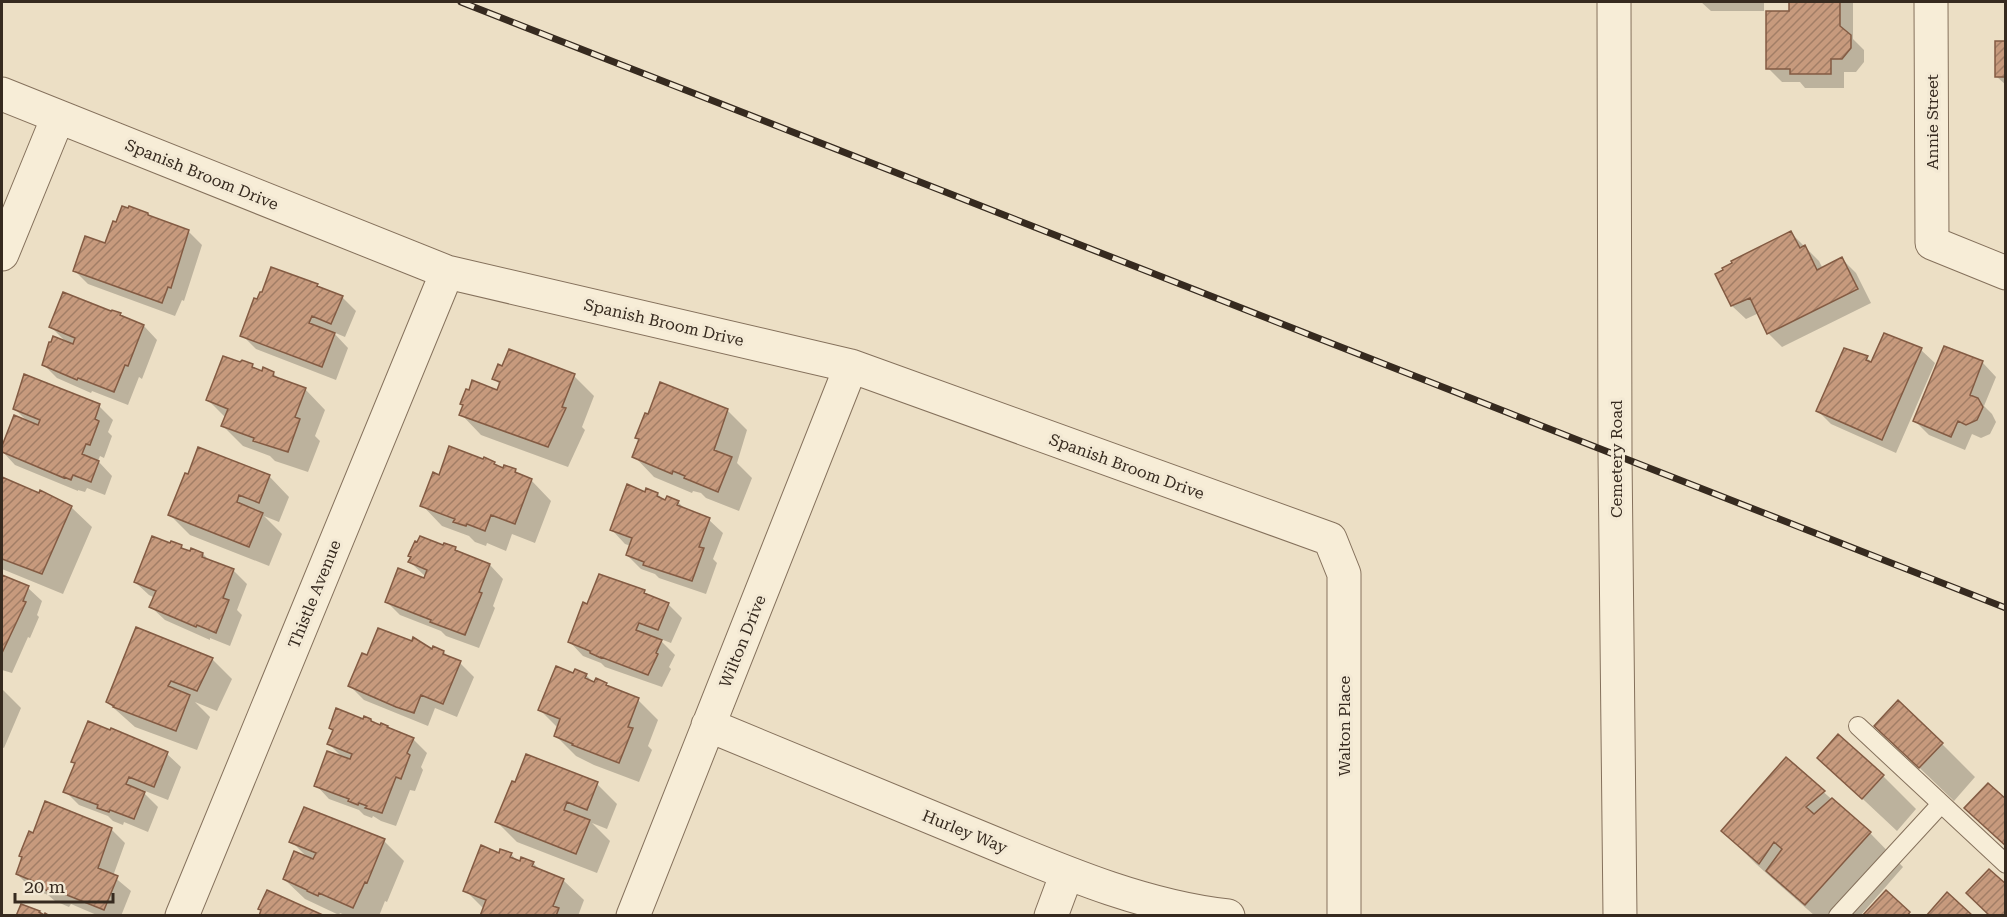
<svg xmlns="http://www.w3.org/2000/svg" width="2007" height="917" font-family="'Roboto Serif',serif">
<defs>
<pattern id="building-hatch" width="6" height="6" patternUnits="userSpaceOnUse" patternTransform="scale(1.5)"><rect width="6" height="6" fill="#c79a7d"/><path d="M-1 1l2-2M0 6l6-6M5 7l2-2" fill="none" stroke="#a27e66"/></pattern>
</defs>
<rect width="100%" height="100%" fill="#ecdfc5"/>
<path fill="#0003" d="M1701 2H1764V11H1711Z
M1791 2H1853V39L1864 50V62L1856 72H1844V88H1805L1800 82H1782L1768 68 1791 12Z
M2006 42V85L1997 77Z
M148 214 152 219 188 231 202 245 184 301 182 300 175 316 88 284 75 271Z
M1791 233 1819 261 1823 269 1842 259 1856 273 1871 303 1782 347 1768 333 1759 313 1746 319 1732 306 1717 274Z
M317 285 322 289 342 297 356 311 345 337 333 332 348 348 336 380 256 349 242 335Z
M120 314 124 318 144 326 157 340 142 379 139 377 128 405 92 391 91 393 57 378 43 364 67 343 51 327Z
M1945 348 1983 363 1996 377 1984 406 1992 414 1996 422 1990 434 1981 438 1972 434 1965 450 1929 435 1915 421Z
M1921 350 1935 363 1896 453 1831 424 1818 411 1867 358 1872 363Z
M252 365 258 371 273 373 280 380 305 389 325 410 315 436 320 441 308 472 275 461 270 456 243 446 223 426 226 418 208 400Z
M574 376 594 396 582 427 585 430 568 467 481 435 461 414 498 392 500 385 494 378Z
M99 406 113 420 108 432 112 436 104 458 100 456 98 461 112 476 105 495 87 488 85 492 78 490V491L15 465 2 451 15 417 28 422 15 409Z
M727 410 747 430 737 463 752 478 739 511 706 498 701 493 693 491 692 493 654 477 634 456 640 440 637 437Z
M495 463 499 468 515 471 521 477 531 480 551 501 535 543 512 534 506 551 487 543 486 546 475 542 469 536 442 526 422 505 440 477Z
M269 476 289 497 279 522 264 516 282 534 269 566 190 535 170 515Z
M2 479 71 507 92 527 63 594 2 569Z
M647 490 658 494 664 501 678 502 686 510 709 520 723 533 713 559 717 563 706 594 659 578 655 574 641 569 627 555 631 546 625 544 612 530 646 494Z
M181 546 187 552 203 554 210 561 233 570 247 584 237 610 242 615 230 646 210 638V640L165 620 151 607 155 598 149 595 135 582Z
M444 547 455 548 460 553 490 565 503 579 493 606 495 608 479 648 446 636 441 631 400 615 386 601 425 580 426 577 410 562Z
M2 574 6 578 28 588 42 601 37 615 39 617 30 638 28 637 12 673 2 670Z
M644 591 649 597 668 604 682 618 671 643 658 638 675 655 669 667 671 669 662 687 605 667 601 663 583 656 570 642 588 606Z
M433 651 444 652 450 659 460 663 474 677 457 717 435 708 428 726 364 700 350 686 368 657Z
M212 659 232 679 217 711 195 702 210 717 197 750 135 727 107 702Z
M576 671 586 675 595 684H606L610 689 638 700 658 720 648 746 652 750 639 782 594 765 576 756 556 736 558 728 540 710 574 675Z
M2 689 21 708 4 748 2 747Z
M371 720 374 724 413 739 427 753 421 767 423 770 415 791 410 790 396 826 381 821 373 816 372 818 364 815 359 810 329 799 316 785 343 758 329 744 334 731 330 728Z
M1876 726 1942 744 1975 777 1954 801Z
M111 732 167 754 181 767 168 800 140 789 158 807 148 832 124 822 123 825 113 821 108 816 79 805 65 791 76 764 73 762Z
M1819 758 1883 776 1916 809 1897 831Z
M1786 759 1870 833 1903 867 1860 916H1815L1756 864 1723 831Z
M597 784 617 804 607 829 592 823 610 841 597 873 517 842 497 822Z
M111 829 125 843 113 876 131 891 121 916H99L71 904 69 907 55 901 48 895 31 888 17 874 23 859 21 856Z
M291 841H384L404 861 387 902 385 901 379 916H347L340 913 339 915 305 899 284 879 308 858Z
M511 854 518 862 533 863 541 871 563 880 584 900 578 916H482L484 909 465 890 500 855Z"/>
<path fill="url(#building-hatch)" stroke="#835b43" stroke-width="1.5" d="M1789 2H1840V26L1851 35V48L1842 59H1831V74H1790V69H1766V11H1789Z
M1995 41H2006V77H1995Z
M122 206 128 208 129 206 148 213V215L189 230 171 288 168 287 162 303 73 271 85 236 105 243 113 221 116 222Z
M1791 231 1800 248 1805 245 1817 270 1842 257 1858 289 1767 334 1750 298 1731 306 1715 274 1723 270 1722 268 1732 263 1731 261Z
M271 267 318 284 317 286 343 296 331 324 312 316 309 323 335 333 322 367 240 336 254 298 257 299 260 292H262Z
M63 292 111 311 112 310 121 313 120 315 144 325 128 366 125 365 114 392 78 378 77 380 42 365 49 342H51L53 336 73 344 75 338 49 327Z
M1884 333 1922 348 1882 440 1816 411 1844 348 1868 356 1866 360 1871 362Z
M1944 346 1983 361 1970 395 1978 398 1983 407 1977 420 1966 425 1958 421 1951 437 1913 421Z
M509 349 575 374 562 407 566 408 548 447 459 415 463 405 460 404 466 389 469 390 472 380 497 390 500 382 492 379 498 364 502 366Z
M223 356 240 362 242 360 253 364 252 367 262 371 263 367 274 372 273 376 306 388 295 417 300 419 288 452 253 441 254 438 221 426 228 409 206 400Z
M24 374 100 404 95 419 99 421 90 445 86 444 82 454 99 461 91 482 73 475 71 480 64 477V478L2 452V446L14 415 38 425 40 420 13 409Z
M660 382 728 409 714 450 732 457 718 492 684 478 685 476 673 471 672 474 632 457 639 439 635 438 645 413 648 414Z
M449 446 483 459 484 457 495 462 494 464 503 468 504 465 516 469 515 472 532 479 515 524 491 515 485 531 467 524 466 526 453 522 455 519 420 506 433 472 439 475Z
M198 447 270 475 259 503 239 495 237 502 263 513 249 547 168 515 185 473 188 474Z
M2 477 39 493 40 490 72 506 42 574 2 559Z
M627 484 645 492 646 488 658 493 657 496 665 500 667 496 679 501 677 505 710 518 699 547 704 548 692 581 643 565 644 562 626 555 632 538 610 530Z
M152 536 170 543 171 541 182 545 181 548 190 551 191 548 203 553 202 557 234 569 223 598 229 600 216 633 197 625 196 627 149 607 156 591 134 582Z
M420 536 443 545 444 543 456 547 455 550 490 564 479 592 482 593 465 635 430 622 431 620 385 602 398 568 424 578 427 570 408 562 411 557 408 556 415 541 417 542Z
M2 573V575L29 586 23 601 26 602 2 653Z
M599 574 645 590 644 593 669 603 658 630 639 623 636 630 662 640 656 653 658 654 648 675 601 657V658L590 653V651L568 642 583 602 587 604Z
M136 627 213 658 197 691 171 681 168 686 190 695 176 731 113 707 114 706 106 702Z
M378 628 412 641 413 637 432 649 433 646 444 651 443 654 461 661 443 704 421 695 414 713 396 707 348 686 362 653 367 655Z
M556 666 573 673 575 669 587 674 585 678 594 682 596 678 607 683 606 685 639 698 628 727 633 728 619 763 572 745 573 744 554 736 560 719 538 710Z
M1898 700 1943 743 1919 768 1874 726Z
M336 708 363 719 364 716 371 719V721L380 725 381 723 388 726 387 727 414 738 407 753 410 755 401 779 396 777 382 813 365 808 367 806 359 803 358 805 348 801 349 799 314 786 327 751 350 759 352 754 327 744 333 730 329 728Z
M88 721 110 730 111 728 168 752 154 787 129 777 126 784 145 792 134 819 110 810 109 812 97 808 98 805 63 792 75 763 71 762Z
M1838 734 1884 775 1862 799 1817 758Z
M526 754 598 782 587 810 567 802 564 810 590 820 576 854 495 822 512 781 515 782Z
M1786 757 1825 791 1806 807 1814 814 1832 798 1871 832 1805 905 1766 871 1782 849 1774 842 1759 864 1721 831Z
M1988 783 2006 799V846L1964 808Z
M45 801 112 828 98 868 118 876 104 910 57 891 55 894 39 887 40 884 16 874 22 857 19 856 29 831 33 833Z
M304 807 385 839 367 883 365 882 353 908 319 893 318 896 307 891V890L283 879 294 851 313 859 316 853 289 842Z
M481 845 499 853 500 849 512 853 510 857 520 861 521 857 534 862 532 866 564 879 553 906 559 908 556 916H480L486 900 463 891Z
M1989 869 2006 884V916H1990L1966 893Z
M267 890 325 916H259L261 910 258 909Z
M1886 890 1910 912 1907 916H1862Z
M1947 892 1973 916H1926Z
M21 904 40 911 39 912 44 915 45 913 50 916H16Z"/>
<g fill="none" stroke-linecap="round" stroke-linejoin="round">
<g stroke="#85715c" stroke-width="20">
<path id="lane" d="M1858 726 2006 864
M1838 916 1941 804"/>
</g>
<g stroke="#85715c" stroke-width="35">
<path id="street" d="M1614 2 1615 455 1620 916
M1931 2 1932 243 2006 273
M2 94 447 272 851 366 1330 539 1344 574V916
M2 254 58 117
M708 725C795 761 882 797 969 833 1052 867 1138 906 1228 916
M182 916 447 272
M633 916 851 366
M1051 916 1067 873"/>
</g>
<use href="#lane" stroke="#f7edd7" stroke-width="18"/>
<use href="#street" stroke="#f7edd7" stroke-width="33"/>
<g stroke="#362a1f" stroke-width="7">
<path id="rail" d="M461 2 2006 608"/>
</g>
<use href="#rail" stroke="#f3e9d4" stroke-width="4.5" stroke-dasharray="14" stroke-linecap="butt"/>
</g>
<g text-anchor="middle" stroke-width="6" stroke-linejoin="round" paint-order="stroke">
<g font-size="16" fill="#362a1f" stroke="#f3e9d4">
<text transform="translate(1932 122) rotate(-90)" y="6">Annie Street</text>
<text transform="translate(202 174) rotate(22)" y="6">Spanish Broom Drive</text>
<text transform="translate(664 322) rotate(13)" y="6">Spanish Broom Drive</text>
<text transform="translate(1616 459) rotate(-90)" y="6">Cemetery Road</text>
<text transform="translate(1127 466) rotate(20)" y="6">Spanish Broom Drive</text>
<text transform="translate(314 594) rotate(-68)" y="6">Thistle Avenue</text>
<text transform="translate(742 641) rotate(-68)" y="6">Wilton Drive</text>
<text transform="translate(1344 726) rotate(-90)" y="6">Walton Place</text>
<text transform="translate(965 831) rotate(22)" y="6">Hurley Way</text>
</g>
</g>
<rect width="2007" height="917" fill="none" stroke="#362a1f" stroke-width="6"/>
<path d="M15 893v9h98v-9" fill="none" stroke="#362a1f" stroke-width="3"/>
<text x="24" y="893" font-size="18" fill="#362a1f" stroke="#f3e9d4" stroke-width="4.5" paint-order="stroke">20 m</text>
</svg>
